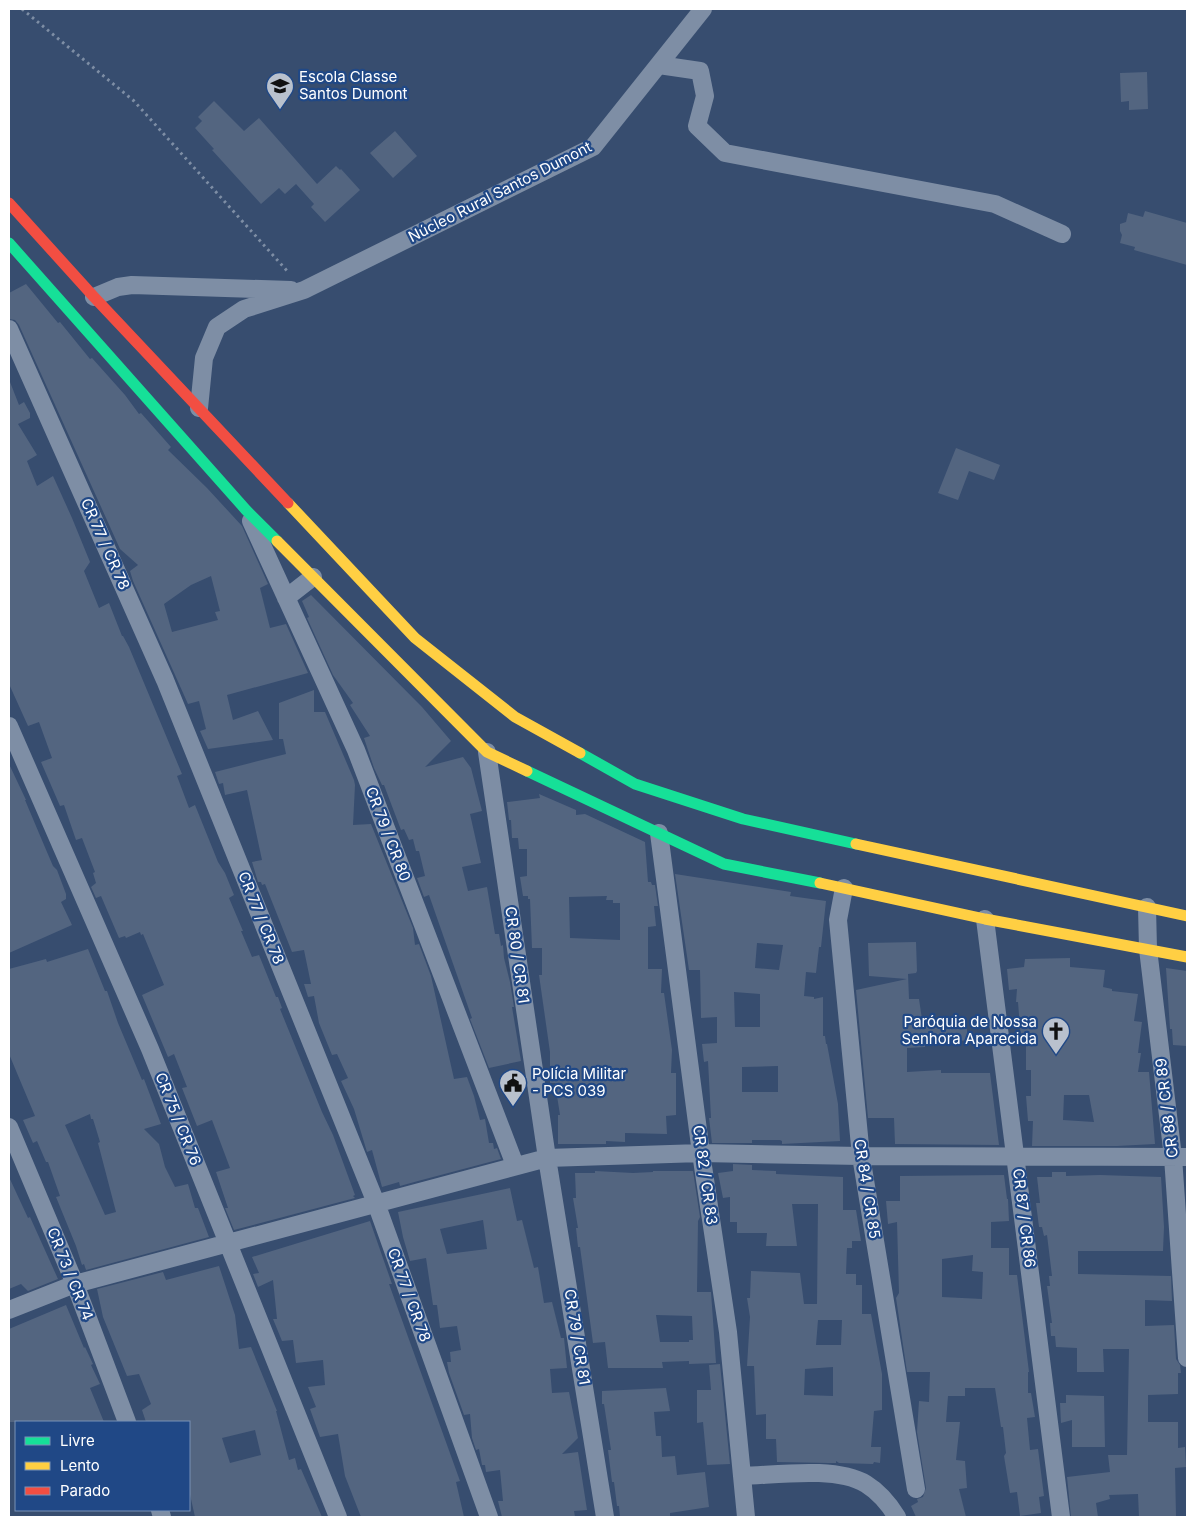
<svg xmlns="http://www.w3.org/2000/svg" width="1196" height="1526" font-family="Inter,sans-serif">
<rect width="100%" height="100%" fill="#374d6f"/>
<path fill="#536580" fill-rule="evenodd" d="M1147 72 1148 109 1129 110V101L1121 102 1120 73Z
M214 101 244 131 259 118 317 184 336 166 340 170 341 169 360 190 325 222 311 207 314 204 296 184 285 194 279 188 261 204 212 150 214 149 195 128 202 121 198 117Z
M395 131 417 156 393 178 370 153Z
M1145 211 1187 223V265L1134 250 1135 247 1120 243 1122 235 1120 231V224L1126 222 1128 213 1143 217Z
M26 284 58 323 60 322 90 359 92 358 125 395 139 414 141 413 171 447 168 450 207 488 242 526 268 584 260 588 270 628 286 624 308 673 227 695 233 720 258 711 273 740 208 749 200 731 206 729 199 701 188 704 133 581 130 571 138 565 120 549 19 325 15 320 9 319V293ZM211 576 220 611 215 612 218 620 172 632 164 604 191 585Z
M9 382H10L19 405 24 402 30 413V418L18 424 37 455 27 461 37 486 53 476 72 518 90 562 84 571 99 608 109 603 122 636H123L129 647 182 774 177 776 189 808 195 805 218 862 225 873 234 895 229 898 243 931H241L252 957 259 955 276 997H278L282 1008 280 1009 322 1112 333 1135 355 1195 353 1196 355 1198 234 1230 225 1208H228L216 1172 230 1168 212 1120 197 1126 182 1088 187 1087 174 1054 168 1057 142 995 164 985 143 934 141 935 140 932 126 938 125 936 119 938 101 896 96 898 91 887 96 883 93 873 95 872 82 838 76 840 64 805 60 806 41 762 52 758 39 722 28 726 9 684Z
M956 448 1000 465 994 480 969 471 958 500 938 493Z
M311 595 422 707 451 741 425 767 463 757 471 768 482 811 470 814 481 863 462 867 468 891 487 887 495 934H499L501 946 503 945 504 958 510 982 514 1007H512L521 1061 489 1068 470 1019 472 1018 429 895 424 897 417 878 425 876 419 851H416L413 839 409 840 404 829 401 830 384 785H382L374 768 364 738 370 736 350 705 353 703 333 675 307 618 309 617 302 601Z
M314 690V712H325L354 780 355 785 353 825 371 824 413 928 415 945 419 944 431 976 454 1079 467 1077 474 1096 480 1120 485 1119 489 1143H493L494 1149 497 1148 501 1159 418 1181 400 1186 399 1182 382 1187 372 1150 367 1152 354 1109 341 1081 348 1078 337 1054 332 1055 319 1023 314 996 308 997 304 984H311L304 950 292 952 265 884 262 885 261 882H258L252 862 262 860 247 790 225 795 223 783 219 784 215 772 286 754 283 739H279V703Z
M9 764 26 800H25L44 845 53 866 57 870 66 894V899L61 902 72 925 9 953Z
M539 794 576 810V815L585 814 645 842 648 882H651L652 885H655L658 906H654L656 926 648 927V969H662L661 993H664L672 1050 671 1073H676V1115L666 1116 667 1134 625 1133V1142L606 1141V1144H558V1115H560L555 1083H550V1052L539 975H542V948H532L530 899H528V896H523L520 877 527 876V849H519L518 838H512L511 820H509L507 802 540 798ZM607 896 606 900H613V903H620V940L570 938 569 897Z
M675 874 791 892 790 896 826 901 821 947H819L816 973 806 972 804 996 814 997V999L823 997V1036H825L826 1044H827L838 1104 840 1141 782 1144V1141L780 1140H752V1143H712L709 1118H711L708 1061 704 1062 702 1044 717 1043V1017L701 1018 700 970H689ZM757 943 783 945 779 970 755 968ZM734 992 760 994V1027H735ZM778 1066V1092H742V1067Z
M916 942 917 971 916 973 908 974 909 999H919L923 1026 966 1021 968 1040 925 1045V1047L907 1048V1072L941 1070V1073H990L999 1145 895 1144 894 1118H868L856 990 907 979 869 976 868 943Z
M88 949 105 991H107L118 1023 142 1080 144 1079 161 1124 144 1129 159 1144 165 1167 175 1187 188 1184 195 1208H198L209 1237 86 1270 84 1264 82 1265 76 1246 56 1197 60 1196 48 1162H46L37 1141 33 1143 23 1120 35 1116 9 1054V969L46 959 47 962ZM90 1114 91 1119H93L100 1142 98 1143 116 1212 105 1215 65 1125Z
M1070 958V967L1105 970 1103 987 1112 989V991L1138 994 1134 1021 1142 1022 1138 1053H1141L1138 1072H1149L1155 1144 1117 1146H1032L1033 1121H1028L1026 1096H1031V1070H1026V1040H1021L1018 1002H1016L1017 989 1009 990 1007 969 1024 967 1025 959ZM1064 1095H1089L1094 1122 1063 1120Z
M1166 968 1187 971V1046L1173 1045 1172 1029H1170Z
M733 1164 752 1165V1170L776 1171V1174L843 1177V1210H856L861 1241H852V1248H847L846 1274H856V1285H862V1314H871L882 1374V1410L874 1411 871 1447H881L880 1463 874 1462 873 1464 839 1463 836 1461V1463H829L777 1462 776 1439H766V1414L756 1415 754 1366H747L750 1317 747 1298H750L751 1271 800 1273 804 1304H817L818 1204H792L797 1246H766L767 1233H737V1222H730V1197L723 1198 718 1173 733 1171ZM818 1320H842L841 1345H816ZM833 1367V1396L804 1395 805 1369Z
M595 1171 633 1173 653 1172V1171H693L700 1217 698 1221 697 1292H711L716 1363 689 1364V1361L662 1362 663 1368H608L605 1342 593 1343 580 1247H578L576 1228H578L573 1198H576L575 1173H595ZM656 1315 692 1316 693 1340H689V1342H660Z
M1052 1172H1066V1176L1100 1175 1161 1177 1164 1227 1163 1251H1078V1274L1171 1276 1172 1301 1145 1300V1326L1174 1325 1176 1359 1180 1365 1181 1373H1178V1394L1148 1395V1422H1178V1448L1185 1447 1186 1467 1175 1468 1176 1516 1139 1517 1138 1494 1109 1495 1110 1499 1096 1503 1098 1517H1071L1067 1477 1110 1472 1108 1455H1127L1129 1349H1103L1104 1372H1077V1348L1056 1347 1055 1336H1051L1050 1323H1052L1047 1286H1050L1049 1276H1052L1047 1235 1044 1236 1042 1227H1039L1036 1203H1040L1037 1177H1052Z
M1004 1175 1007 1199H1008L1009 1221 991 1222V1248H1009V1275H1017L1029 1372H1028V1393H1031L1035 1417 1027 1418 1030 1450 1038 1449 1044 1496 1039 1497 1041 1513 1020 1516 1017 1492 1010 1493 1004 1456 1006 1453 1003 1427H1001L995 1388H965V1396H948L946 1422H960L956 1460 965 1461 967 1488 959 1489 966 1517H916L911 1506 918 1502 917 1499 923 1497 926 1488 917 1432 919 1401 929 1402 930 1372H907L896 1298 899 1293 897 1222 888 1224 886 1201H900V1176ZM973 1255 972 1271 983 1272 982 1299 942 1297V1259Z
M9 1177 28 1218 30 1217 58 1279 28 1291 21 1284 9 1289Z
M510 1188 517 1221 522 1220 534 1268 538 1267 544 1303 552 1302 561 1338H564L567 1368 550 1369 552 1393 569 1392 578 1438 562 1454 578 1452 587 1510 574 1511 575 1517H502L498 1501H503L500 1470 486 1472 485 1465H482L479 1449 476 1450 472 1438 470 1414 464 1415 449 1373 447 1362H451L450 1352 461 1350 457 1326 440 1328 437 1305H433L426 1258 410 1261 403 1237 398 1212ZM483 1220 487 1249 447 1254 440 1229Z
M370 1221 392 1284H389L460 1481 456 1482 464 1517H361L345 1476 338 1434 320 1437 310 1409 316 1407 308 1387 325 1385 323 1360 296 1363 293 1340 282 1341 273 1319H277L273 1280 258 1287 253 1274 259 1273 252 1257Z
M219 1266 235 1315 239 1349 251 1347 277 1411H276L289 1460 295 1458 298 1470 301 1469 322 1517H195L189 1490V1422H146L142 1410 151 1404 139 1374 127 1376 103 1317 97 1289 163 1272 166 1280ZM255 1430 261 1455 230 1463 222 1438Z
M66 1305 84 1348 85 1347 93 1364 91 1365 100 1384 90 1388 104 1422H9V1329Z
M720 1364 730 1464 707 1465 703 1422 697 1423V1390H711L709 1365Z
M666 1388 670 1411 654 1412 656 1436H661L662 1457 675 1456 677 1475 705 1472 709 1507 670 1513V1517H620L619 1506H617L614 1482H612L608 1450H611L604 1404H602V1391Z
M1066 1395 1104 1396 1105 1447H1072V1420L1061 1423 1060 1403H1066Z"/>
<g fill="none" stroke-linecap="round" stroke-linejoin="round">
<path stroke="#7e8ea5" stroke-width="3" stroke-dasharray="2.5 4" stroke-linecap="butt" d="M22 9 134 101 289 273"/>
<path stroke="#7e8ea5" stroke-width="18" d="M659 65 700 71 705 96 697 126 725 153 995 204 1062 234
M94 297 118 287 132 285 291 290
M9 329 165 680 376 1203 489 1517
M199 408 204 358 217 327 244 309 304 290 593 147 703 9
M251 521 356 750 515 1165
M286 598 313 577
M9 726 150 1049 338 1517
M487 752 547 1158 605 1517
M659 833 701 1153 728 1332 746 1517
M844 888 838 920 861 1156 916 1489
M1147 907 1148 949 1173 1157 1187 1358
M985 919 1061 1517
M9 1127 75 1284 127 1422
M9 1310 75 1284 547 1158 701 1153 861 1156 1187 1157
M743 1476C776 1475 836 1466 866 1484 879 1492 889 1504 897 1517
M160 1510 162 1517"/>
<path stroke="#16e098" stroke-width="11" d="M9 243 246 510 277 541
M580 753 635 784 743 819 856 844
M527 771 724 864 820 883"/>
<path stroke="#ffcf43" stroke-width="11" d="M288 503 415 638 515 717 580 753
M277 541 487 752 527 771
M856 844 1187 916
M820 883 985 919 1187 957"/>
<path stroke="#f24e42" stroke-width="11" d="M9 203 94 297 288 503"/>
</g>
<defs>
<g id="school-pin" transform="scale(1.4375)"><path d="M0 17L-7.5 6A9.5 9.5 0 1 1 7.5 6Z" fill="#b9c1cd" stroke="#204886"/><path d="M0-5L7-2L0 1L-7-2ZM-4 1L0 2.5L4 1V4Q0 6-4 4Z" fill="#111"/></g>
<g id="church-pin" transform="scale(1.4375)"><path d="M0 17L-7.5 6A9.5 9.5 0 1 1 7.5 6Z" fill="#b9c1cd" stroke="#204886"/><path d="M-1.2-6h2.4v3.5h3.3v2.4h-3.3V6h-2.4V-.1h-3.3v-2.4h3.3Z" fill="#111"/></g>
<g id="civic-pin" transform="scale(1.4375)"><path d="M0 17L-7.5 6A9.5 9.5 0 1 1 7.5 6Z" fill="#b9c1cd" stroke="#204886"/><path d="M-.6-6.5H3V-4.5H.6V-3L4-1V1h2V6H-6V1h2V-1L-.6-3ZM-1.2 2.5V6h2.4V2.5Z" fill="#111"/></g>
</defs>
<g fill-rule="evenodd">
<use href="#school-pin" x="280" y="86"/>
<use href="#church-pin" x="1056" y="1031"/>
<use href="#civic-pin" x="513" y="1083"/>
</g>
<g text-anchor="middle" stroke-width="4.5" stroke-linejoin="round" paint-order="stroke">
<g font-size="15" fill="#fff" stroke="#204886" text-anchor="start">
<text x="299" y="82">Escola Classe<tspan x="299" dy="17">Santos Dumont</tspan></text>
<text x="1037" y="1027" text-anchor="end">Paróquia de Nossa<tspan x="1037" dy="17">Senhora Aparecida</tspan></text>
<text x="532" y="1079">Polícia Militar<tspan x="532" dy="17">- PCS 039</tspan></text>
</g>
<g font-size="15" fill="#fff" stroke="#204886">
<text transform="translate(500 192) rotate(-27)" y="5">Núcleo Rural Santos Dumont</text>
<text transform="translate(105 544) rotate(66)" y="5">CR 77 / CR 78</text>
<text transform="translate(388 834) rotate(69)" y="5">CR 79 / CR 80</text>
<text transform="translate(261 918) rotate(68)" y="5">CR 77 / CR 78</text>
<text transform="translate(517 955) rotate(82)" y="5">CR 80 / CR 81</text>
<text transform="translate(1167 1108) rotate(-97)" y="5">CR 88 / CR 89</text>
<text transform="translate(178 1119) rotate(68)" y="5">CR 75 / CR 76</text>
<text transform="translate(705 1175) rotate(82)" y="5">CR 82 / CR 83</text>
<text transform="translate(867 1189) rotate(81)" y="5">CR 84 / CR 85</text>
<text transform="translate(1024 1218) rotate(83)" y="5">CR 87 / CR 86</text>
<text transform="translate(70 1274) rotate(68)" y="5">CR 73 / CR 74</text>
<text transform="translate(409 1295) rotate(70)" y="5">CR 77 / CR 78</text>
<text transform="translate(577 1337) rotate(81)" y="5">CR 79 / CR 81</text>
</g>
</g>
<rect width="1196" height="1526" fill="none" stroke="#ffffff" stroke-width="20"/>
<rect x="15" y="1421" width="175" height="90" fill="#204886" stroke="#7991b6"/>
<rect x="25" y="1437" width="25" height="8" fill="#16e098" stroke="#7991b6"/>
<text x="60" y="1446" font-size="15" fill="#ffffff">Livre</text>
<rect x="25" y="1462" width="25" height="8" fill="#ffcf43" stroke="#7991b6"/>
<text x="60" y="1471" font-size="15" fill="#ffffff">Lento</text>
<rect x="25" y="1487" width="25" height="8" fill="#f24e42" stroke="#7991b6"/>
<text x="60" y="1496" font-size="15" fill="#ffffff">Parado</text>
</svg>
